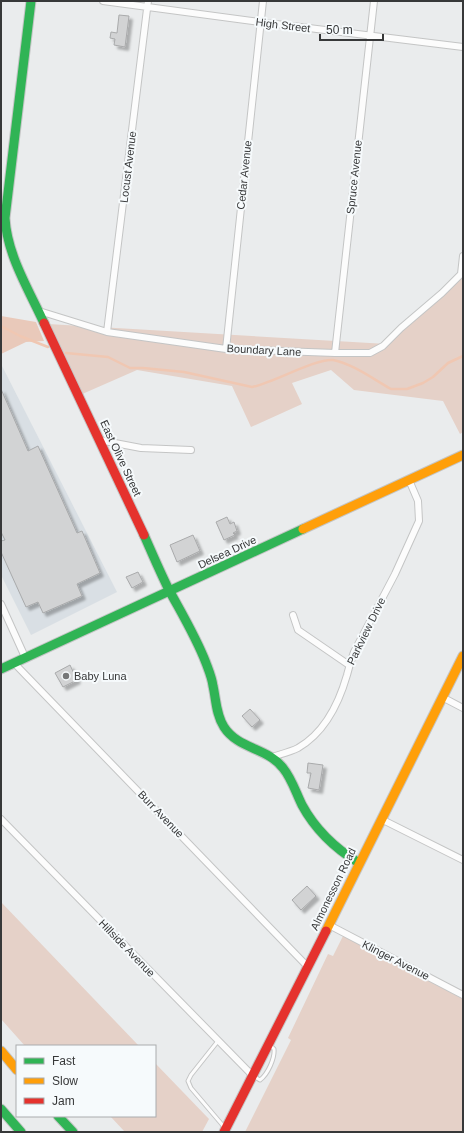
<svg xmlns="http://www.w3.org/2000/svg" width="464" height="1133" font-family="Helvetica,sans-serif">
<defs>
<filter id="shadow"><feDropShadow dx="3.5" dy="3.5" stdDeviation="1" flood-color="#0004"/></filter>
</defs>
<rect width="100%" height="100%" fill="#eaeced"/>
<path fill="#d9dfe4" d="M1 364 117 592 31 635 1 575Z"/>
<path fill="#e5d1c8" d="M463 273V432L460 434 443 401 354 390 331 370 292 383 302 404 251 427 232 386 137 370 80 395 48 324 387 344Z
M1 902 139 1046H25L1 1019Z
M343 936 463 999V1132H245L291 1040 288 1038 328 954 333 956Z
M155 1063 209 1119 202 1132H125L110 1116H155Z"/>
<path fill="#e9c9ba" d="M1 316 36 322 44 341 26 342 1 354Z"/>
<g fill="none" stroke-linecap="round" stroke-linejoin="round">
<path stroke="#f0c7b2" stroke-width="2.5" d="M1 326 20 336 48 347
M66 353 108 357 130 368H143L184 372 252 387C273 383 316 358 333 360 353 364 373 379 391 389H407L423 383 433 377 448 363 463 356"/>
</g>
<path fill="#d2d3d4" stroke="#a9aaab" filter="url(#shadow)" d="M119 15 129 16 125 47 114 45 115 39 110 38 111 32 117 33Z
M1 389 28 451 38 446 77 533 82 531 100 573 77 584 82 596 43 613 38 602 26 607 1 552V541L5 540 1 532Z
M227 517 230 524 234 522 237 531 233 533 235 535 224 540 216 522Z
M193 535 200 551 177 562 170 545Z
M138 572 143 582 132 588 126 577Z
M70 665 77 680 63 687 55 673Z
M250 709 260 720 252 727 242 716Z
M308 763 323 765 319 790 308 788 311 773H307Z
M307 886 316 896 301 910 292 900Z"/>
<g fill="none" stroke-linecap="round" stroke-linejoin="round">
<g stroke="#c4c5c5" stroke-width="5">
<path id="lane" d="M218 1041 191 1075 188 1081 191 1088 225 1128
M253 1076 260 1080C268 1074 275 1058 274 1049L269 1044"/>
</g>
<g stroke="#c4c5c5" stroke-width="8">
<path id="street" d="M103 1 260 22 463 47
M461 274 463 256
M39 311 107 332 226 349 335 353H370L383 346 401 328 442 293 463 272
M107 332 148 1
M226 349 263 1
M335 353 374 1
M99 440 141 448 191 450
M1 604 25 657
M293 615 298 630 349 665
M14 663 307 966
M442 697 463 708
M272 757C281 754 290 752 298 748 324 733 339 703 347 675 349 667 351 660 354 652L395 574 419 521 418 501 409 480
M1 819 253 1076
M381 819 463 860
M329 925 463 995"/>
</g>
<g stroke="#c4c5c5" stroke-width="11">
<path id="fast" d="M31 1 5 218C7 255 29 290 44 323
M144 535C152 553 160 572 169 590 182 614 196 637 206 663 209 671 212 678 213 686 216 699 216 715 224 727 238 749 268 748 283 768 292 779 296 793 302 805 315 829 336 849 359 863
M1 669 303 529
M1 1109 21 1132
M58 1116 73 1132"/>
</g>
<g stroke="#c4c5c5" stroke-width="11">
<path id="slow" d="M303 529 463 455
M326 931 463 656
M1 1051 17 1070"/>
</g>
<g stroke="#c4c5c5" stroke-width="11">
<path id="jam" d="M44 323 144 535
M224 1132 326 931"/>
</g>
<use href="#lane" stroke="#fcfcfc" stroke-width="3"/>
<use href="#street" stroke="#fcfcfc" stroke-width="6"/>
<use href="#fast" stroke="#30b455" stroke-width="9"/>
<use href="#slow" stroke="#ff9f0a" stroke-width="9"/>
<use href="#jam" stroke="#e5322d" stroke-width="9"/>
</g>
<circle fill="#767778" stroke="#f6fafc" stroke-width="1.5" cx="66" cy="676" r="4"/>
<g text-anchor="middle" stroke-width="4" stroke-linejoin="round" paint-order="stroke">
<g font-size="11" fill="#373839" stroke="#f6fafc">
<text transform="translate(283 25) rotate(7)" y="4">High Street</text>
<text transform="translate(128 167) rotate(-83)" y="4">Locust Avenue</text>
<text transform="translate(244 175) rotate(-84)" y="4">Cedar Avenue</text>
<text transform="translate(354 177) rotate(-84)" y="4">Spruce Avenue</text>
<text transform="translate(264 350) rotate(3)" y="4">Boundary Lane</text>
<text transform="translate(121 458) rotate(65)" y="4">East Olive Street</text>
<text transform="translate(227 552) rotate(-25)" y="4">Delsea Drive</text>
<text transform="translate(366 631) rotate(-64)" y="4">Parkview Drive</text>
<text transform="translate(161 814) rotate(46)" y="4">Burr Avenue</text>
<text transform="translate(333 889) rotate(-64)" y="4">Almonesson Road</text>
<text transform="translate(127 948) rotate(46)" y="4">Hillside Avenue</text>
<text transform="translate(396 960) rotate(27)" y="4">Klinger Avenue</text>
</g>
<g font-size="11" fill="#373839" stroke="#f6fafc" text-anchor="start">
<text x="74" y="680">Baby Luna</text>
</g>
</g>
<rect width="464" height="1133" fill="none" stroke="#373839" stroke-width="4"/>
<rect x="16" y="1045" width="140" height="72" fill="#f6fafc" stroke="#aaacae"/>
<rect x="24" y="1058" width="20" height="6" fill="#30b455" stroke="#aaacae"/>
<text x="52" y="1065" font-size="12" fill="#373839">Fast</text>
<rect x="24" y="1078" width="20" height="6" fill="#ff9f0a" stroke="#aaacae"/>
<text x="52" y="1085" font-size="12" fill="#373839">Slow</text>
<rect x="24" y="1098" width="20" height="6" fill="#e5322d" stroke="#aaacae"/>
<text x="52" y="1105" font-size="12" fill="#373839">Jam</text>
<path d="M320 34v6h63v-6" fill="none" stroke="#373839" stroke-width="2"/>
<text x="326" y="34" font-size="12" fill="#373839" stroke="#f6fafc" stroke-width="3" paint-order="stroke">50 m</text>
</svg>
